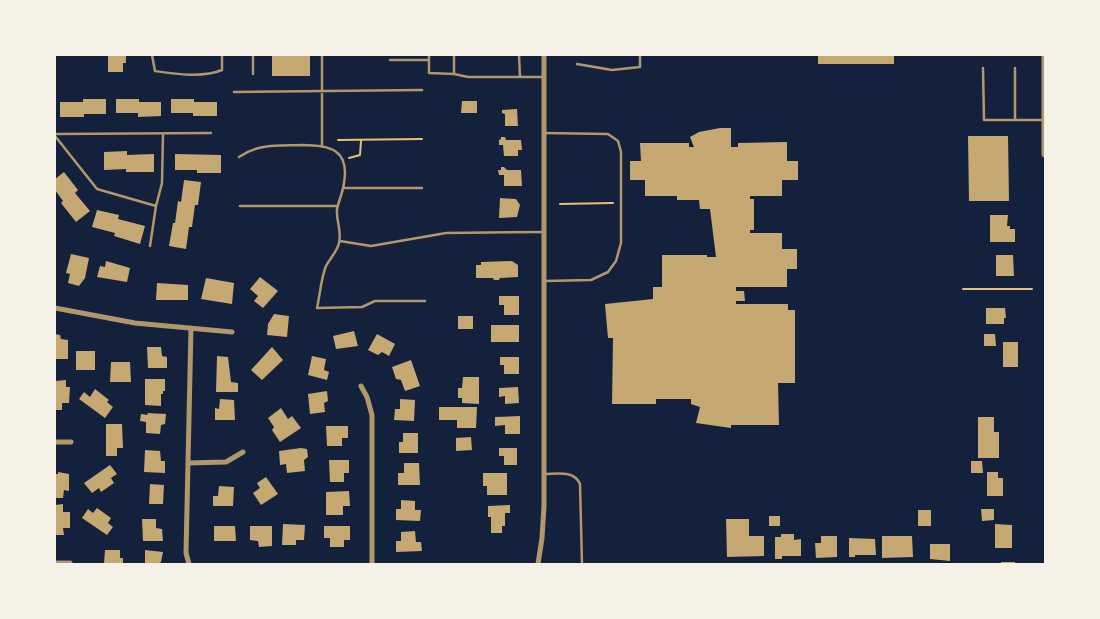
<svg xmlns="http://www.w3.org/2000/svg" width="1100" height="619" font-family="'Work Sans',sans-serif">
<rect width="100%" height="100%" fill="#14213d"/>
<path fill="#c6a872" d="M108 55H126V63H123V72H108Z
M272 55H310V76H272Z
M818 55H894V64H818Z
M83 99H106V114H84V117H60V102H83Z
M116 99H139V102H161V116L138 117V113H116Z
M171 99H194V102H217V116H193V113H171Z
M462 101H477V113H461Z
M517 109 518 126H505V114L502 113V110Z
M720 128H731V147H738V143L787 142V161H798V180H782V196H750V199H754V230H750V233H782V249H797V269H787V287H736V291H744L745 301H736V304H788V310H795V383H778L779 425H731V428L696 423 700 407 691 404V399H656V404H612L613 338H608L605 304 653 299V287H662V255H707V257H716L710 209H700L699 200H677V196H645V180H630V161H641L640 143H689V147H694L690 137 699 132Z
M968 136H1008L1009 201H969Z
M501 137H505L506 140H521L522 150H518V156H504L503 145H499V140L501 139Z
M127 151V155L154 154V172H126V169L104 170V152Z
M175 154 221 155V173H197V170H175Z
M501 167H504L507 170H521L522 186H504V175H499L498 170H501Z
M64 172 78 190 75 193 90 211 76 222 61 203 63 201 55 190V179Z
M184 180 201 182 198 205H195L192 227H189L186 249 169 246 173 223H175L178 201 181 202Z
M500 198 516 199 520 205 517 217 499 218Z
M97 210 119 215 118 219 145 226 140 244 114 236 115 233 92 227Z
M990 215H1008L1007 226H1010V229H1015V242H990Z
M71 254 89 258 85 278 79 286 68 283 70 274 66 273Z
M996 255H1013L1014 276H996Z
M106 261 130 268 127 282 97 277 100 266 105 267Z
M512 261 518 265V277L500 278 499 280H494L493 278H476V265H481V262Z
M260 277 278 291 263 308 254 301 258 296 250 289Z
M206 278 234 283 232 304 201 299Z
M157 283 188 285V300H156Z
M499 296H519V315H504V305H499Z
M986 308H1005L1006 318H1004V324H986Z
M274 314 289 316 287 337 267 335 268 324Z
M458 316H473V329H458Z
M491 325H519V342H491Z
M354 331 358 346 336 349 333 336Z
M55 334 60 335 61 339 68 340V359H55Z
M377 334 395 344 389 356 382 352 378 355 368 350Z
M984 334H995L996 346H984Z
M1003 342H1018V367H1003Z
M147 347H161L162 356 167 357V368H148Z
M272 347 283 360 262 380 251 370Z
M76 351H95V370H76Z
M217 356 228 357 231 382 238 383V392H216Z
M312 356 326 359 324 370 329 372 327 380 308 375Z
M500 357H519V374H504V365H500Z
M411 360 420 386 405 391 401 380 396 379 392 367Z
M111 362H130L131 382H110Z
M463 377H479V404L462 403V398H458V388H462Z
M145 379H165V391H163V394H161V406L145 405Z
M66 380V387H70L69 403H62V410H55V381Z
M518 387 519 403 505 404V396L499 397V388Z
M95 389 109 400 107 402 113 407 105 418 79 399 84 392 90 397Z
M327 391 328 401 324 403 325 412 310 414 308 394Z
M220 399 234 400 235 420H215V408L219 409Z
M400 399 415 400 414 421 394 420 395 409H400Z
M439 407H477L476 428H457V420H439Z
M281 408 288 419 292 416 301 428 280 442 272 430 274 427 268 418Z
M147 413 166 414 165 424 161 425 160 434 146 433V422L140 421 141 414 148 415Z
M520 416V434H505V425L495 426V417Z
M978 417H994V432H999V458H978Z
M106 424H122L123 448H117V456H106Z
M326 426H348V438H342V446H327Z
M403 433H418V453H399V442H403Z
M471 437 472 450 456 451V438Z
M301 448 307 449 308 457 304 460 305 471 287 473 286 464 280 465 279 451Z
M499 448H517V465H504V456H499Z
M145 450 160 451 161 461H165V473L144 472Z
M329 460H349V473H344V482H330Z
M971 461H982L983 473H971Z
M404 463H419L420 485H398V473H404Z
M110 465 117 474 111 478 114 483 101 492 99 488 92 493 84 483Z
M58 472 69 474V491L64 490 63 498H55V474H58Z
M987 472H998V478H1003V496H987Z
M483 473H507V495H487V486H483Z
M266 477 278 494 261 505 253 493 260 488 257 483Z
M150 484 164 485 163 504H149Z
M219 486 234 487 233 506H213V496H218Z
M349 491 350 506H343V515H326V492Z
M401 500 415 501V510H421L420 521 396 520V509H401Z
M63 504V512H70V528H63L64 535H55V505Z
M510 505V513H505V526H502V533H491V517H488V506Z
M97 508 111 518 108 523 113 527 107 535 82 518 88 509 93 513Z
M981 509H994V520L982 521Z
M918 510H931V526H918Z
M769 516H780V526H769Z
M142 519H156V528L162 529 163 541H143Z
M726 519H749V536H764V556L727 557Z
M283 524 305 525 304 540H296V545H282Z
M995 524 1012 525V548H995Z
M214 526H235L236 541H214Z
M250 526H272V546L259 547 258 541 250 540Z
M324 526H350V540H344V547H330V538H324Z
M415 531 416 542H421L422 551 396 552V541H401V532Z
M781 534H794V540L801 539V556H782V559H775V537H781Z
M821 536H837V557L816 558 815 543H821Z
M882 536H912L913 557 882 558Z
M849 538 875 539 876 555H855V557H849Z
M930 544H950V561L930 559Z
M105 550H120V558H123V564H104Z
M145 550 163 552 161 562 158 564H145Z
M1001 562H1015V564H1001Z"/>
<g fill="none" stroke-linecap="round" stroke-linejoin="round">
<path stroke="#e5c07b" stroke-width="2" d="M338 140 422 139
M349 158 360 155 361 141
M560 204 613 203
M963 289H1032"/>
<path stroke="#b1986c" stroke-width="2.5" d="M152 55 155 71C176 74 203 78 222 70V55
M322 55V145
M429 55V73L454 74
M454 55V74L468 77H544
M519 55 520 77
M390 60H429
M577 64 612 70 640 67V55
M983 68 984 120H1043
M1015 68V120
M253 74V55
M234 92 422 90
M544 133 608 134 618 141 621 152V243L616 261 608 272 591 280 545 281
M55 134 211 133
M55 136 97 189 156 206
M239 157C259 143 279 146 302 145 329 145 350 149 344 183 343 192 339 200 337 209 336 221 342 231 339 243 337 252 330 258 326 266 321 278 320 295 317 308L362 307 375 301H425
M343 188H422
M240 206H338
M340 241 371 246 446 233 544 232
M150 246 156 206 162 183 163 134
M544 474C557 474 574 470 580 484L582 564"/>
<path stroke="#b1986c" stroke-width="5" d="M55 308 135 323 232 332
M361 386 367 397 372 415V564
M55 442H71
M188 463 226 462 243 452
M55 563H70
M189 564 186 553 191 328
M538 564 542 538 544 506V55"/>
<path stroke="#b1986c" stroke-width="7" d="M1045 55V154"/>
</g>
<rect width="1100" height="619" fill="none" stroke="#f6f1e7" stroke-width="112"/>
</svg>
